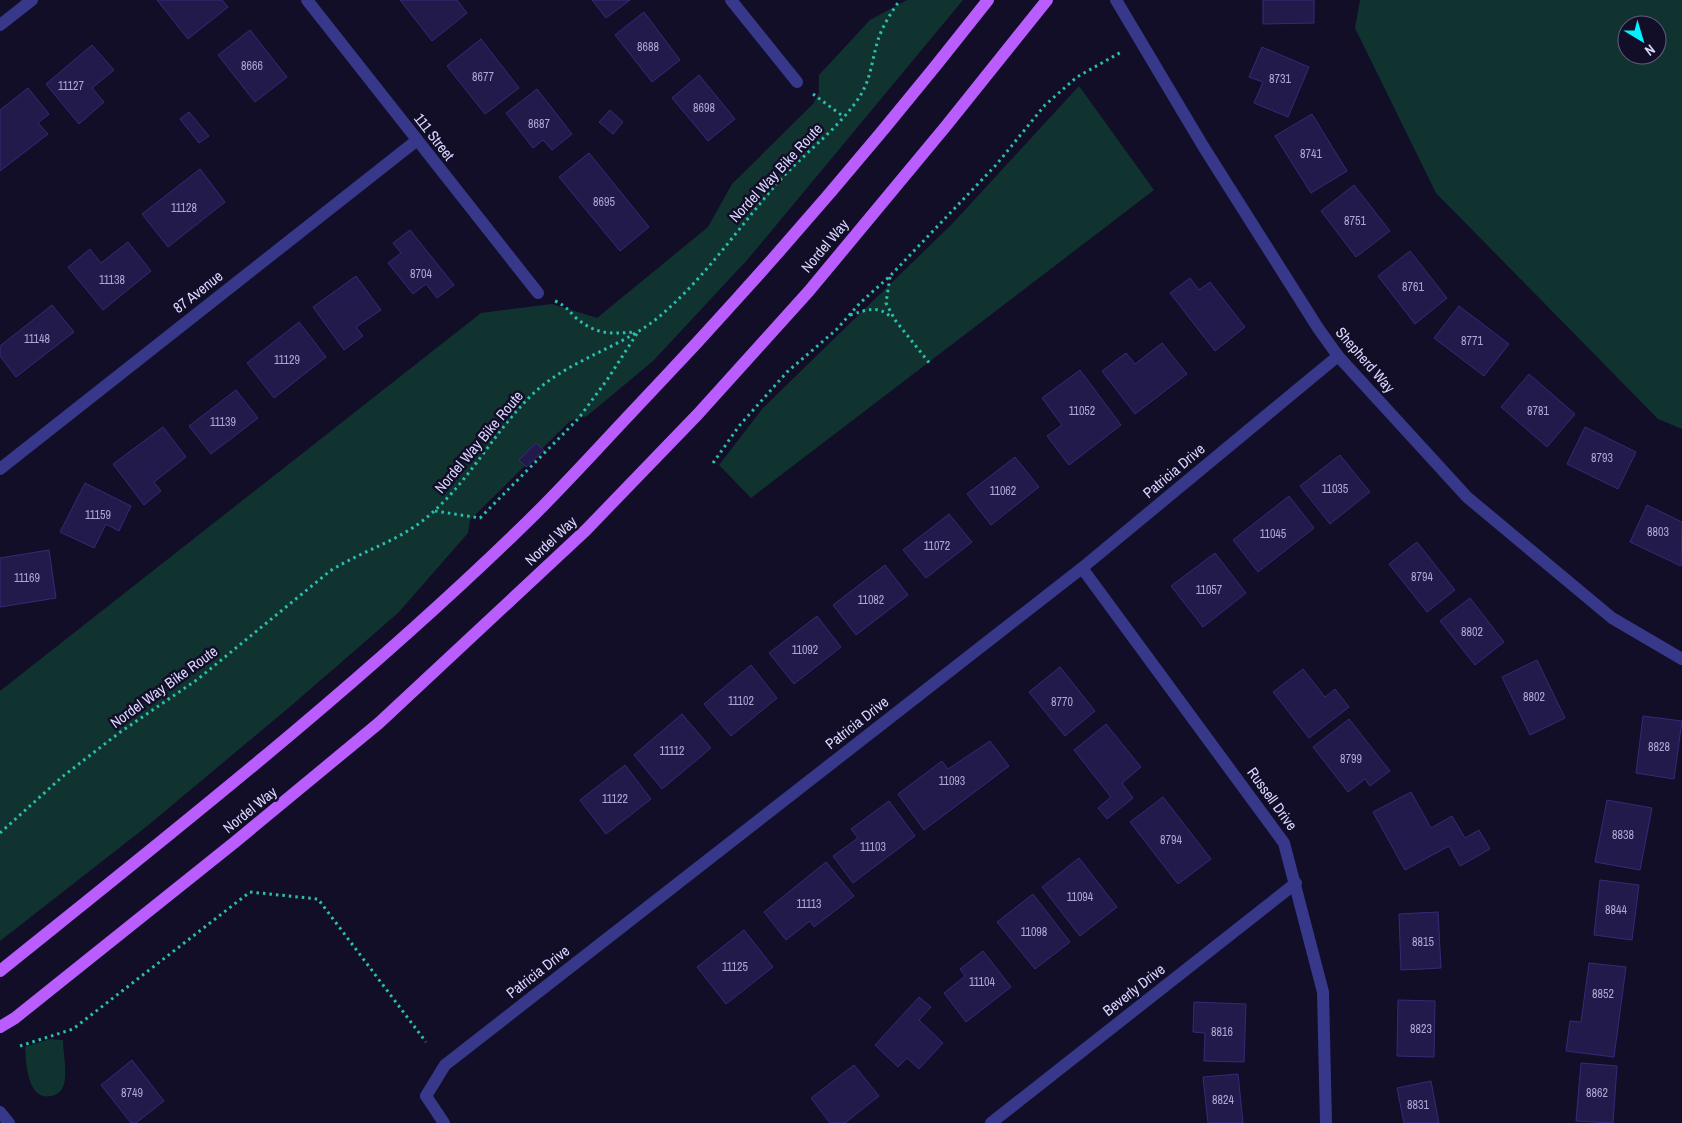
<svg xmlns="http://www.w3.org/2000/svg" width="1682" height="1123" font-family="'Archivo Narrow',sans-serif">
<rect width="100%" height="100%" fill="#120e28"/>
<path fill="#113330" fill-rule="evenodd" d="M907 0H963L748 259 653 361 587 416 570 421 470 520 468 533 398 613 292 705 146 827 0 941V691L481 313 552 304 597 318 708 227 732 184 813 104 819 93V75L870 20Z
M1360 0H1682V429L1658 419 1436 193 1355 28ZM1627 25H1657V55H1627Z
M1079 86 1154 190 751 498 719 465 763 408 953 223Z
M50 1039 63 1040C63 1053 68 1075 63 1087 61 1092 56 1095 51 1096 27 1101 26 1062 25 1047Z"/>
<path fill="#211a4a" stroke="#362a78" d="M157 0H222L228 7 188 39Z
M400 0H457L467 13 432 41Z
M592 0H630L606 18Z
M1263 0H1314V23L1263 24Z
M644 12 680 60 652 82 615 35Z
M250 30 287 77 255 102 218 55Z
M481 39 519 88 485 114 447 66Z
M92 45 114 70 92 88 104 102 79 124 46 84Z
M1262 47 1309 67 1288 117 1254 103 1263 82 1249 77Z
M699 75 735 119 708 141 672 98Z
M28 88 49 114 38 123 48 134 0 171V110Z
M537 89 572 134 552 150 543 140 533 148 506 113Z
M610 110 623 122 613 134 599 122Z
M189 112 209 136 199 143 180 119Z
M1312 114 1347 171 1311 193 1275 136Z
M589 153 649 227 620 251 559 177Z
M200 169 225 202 168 247 142 214Z
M1354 185 1390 231 1356 257 1321 211Z
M410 230 454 285 437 298 426 284 413 294 388 263 401 253 393 243Z
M128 242 151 271 103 310 68 267 90 249 101 263Z
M1410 251 1447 298 1415 324 1378 276Z
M356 276 381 310 356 327 363 336 344 350 313 307Z
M1190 278 1199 290 1210 282 1245 327 1215 351 1170 293Z
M52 305 74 332 16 377 0 356V346Z
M1459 306 1509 344 1484 376 1434 338Z
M299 322 326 357 274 398 247 363Z
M1162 343 1187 374 1135 414 1102 371 1126 353 1135 364Z
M1080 370 1121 425 1069 465 1047 436 1062 425 1042 398Z
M1529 374 1575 414 1547 447 1501 407Z
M236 390 258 418 211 454 189 426Z
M163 427 186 457 154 482 161 491 144 505 113 464Z
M1585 427 1636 452 1618 489 1567 464Z
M536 443 544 450 526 467 519 460Z
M1340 455 1370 492 1330 524 1300 486Z
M1015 457 1039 487 991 525 967 494Z
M85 483 131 506 119 531 106 524 94 548 60 532Z
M1289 496 1314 528 1258 572 1233 540Z
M1647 505 1682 522 1681 566 1630 542Z
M949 514 972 542 926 578 903 550Z
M1417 542 1455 590 1427 612 1389 564Z
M49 550 56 598 0 607V558Z
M1215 553 1246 593 1203 627 1171 586Z
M885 565 908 595 856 635 833 605Z
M1470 598 1504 642 1475 665 1440 621Z
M817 616 841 647 794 684 769 653Z
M1537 660 1565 718 1530 735 1502 677Z
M751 665 777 698 731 736 704 704Z
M1060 667 1095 711 1065 736 1029 692Z
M1303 669 1325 697 1335 689 1349 707 1309 738 1273 692Z
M682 714 711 748 662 789 634 755Z
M1643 716 1682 721 1674 779 1636 773Z
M1349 719 1390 771 1370 786 1365 779 1348 792 1313 747Z
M1106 724 1141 767 1122 783 1133 798 1107 819 1098 808 1111 797 1074 750Z
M990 741 1009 766 924 830 898 794 942 761 948 769Z
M625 765 651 799 606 834 580 800Z
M1411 792 1431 828 1452 816 1465 838 1479 830 1490 849 1460 866 1449 846 1405 870 1373 812Z
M1163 797 1211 859 1178 884 1130 822Z
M1607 800 1652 808 1640 870 1595 862Z
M889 801 915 836 853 883 833 856 858 838 851 829Z
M1079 858 1117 907 1080 936 1042 887Z
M826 862 854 896 814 927 810 921 786 940 764 912Z
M1600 880 1639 885 1632 940 1594 935Z
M1033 894 1070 942 1035 969 997 922Z
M1438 912 1441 968 1401 970 1399 914Z
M744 930 773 967 726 1004 697 967Z
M983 951 1011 987 966 1022 944 993 965 976 960 969Z
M1589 963 1626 967 1614 1057 1566 1051 1570 1021 1581 1022Z
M919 997 931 1007 919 1020 943 1043 919 1069 907 1058 898 1067 875 1045Z
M1398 1000 1435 1001 1434 1057 1397 1056Z
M1194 1002 1246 1004 1244 1062 1204 1061 1205 1033 1193 1032Z
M132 1060 164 1101 136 1123H131L101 1085Z
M1581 1063 1617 1066 1613 1123 1576 1121Z
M854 1065 879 1096 845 1123H830L811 1098Z
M1238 1074 1243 1123H1208L1203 1077Z
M1431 1081 1439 1123H1404L1397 1088Z"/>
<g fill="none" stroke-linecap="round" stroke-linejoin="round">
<path stroke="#29c0af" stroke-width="3" stroke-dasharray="2.5 4" stroke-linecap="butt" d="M813 94 844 117
M890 277 886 303 895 320 931 365
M555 301C565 305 569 311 576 318 597 335 610 334 635 332
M850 315C868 310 877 304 892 318
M713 463 739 426 787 372 836 330 860 303 890 276 996 165 1045 105 1077 77 1123 51
M435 511 480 518 578 419 607 380 638 332
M0 833 62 777 119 733 198 679 330 571C365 549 404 540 434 511 473 476 497 427 536 391 573 358 623 347 660 316 706 277 741 224 781 179 805 153 835 131 856 102 871 82 871 63 878 40 882 27 892 11 900 0
M20 1046 73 1029 250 892 318 899 426 1042"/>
<path stroke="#37388a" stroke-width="12" d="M307 0 538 293
M731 0 797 82
M1116 0 1203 146 1318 328 1338 356 1467 497 1612 618 1682 659
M0 25 32 0
M0 469 416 141
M1082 568 1284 843 1323 992 1326 1123
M0 1112 9 1123
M444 1123 426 1096 445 1065 1082 568 1338 356
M991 1123 1296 883"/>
<path stroke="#ba5dff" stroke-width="12" d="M0 971C179 827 361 684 526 523 563 487 597 449 632 412 758 280 876 143 988 0
M0 1027 15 1018 235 842 379 723 586 530 698 414 809 291 946 126 1047 0"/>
</g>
<g text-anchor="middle" stroke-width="5" stroke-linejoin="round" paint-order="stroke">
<g font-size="12" fill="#aba7d2">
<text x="648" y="51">8688</text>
<text x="252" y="70">8666</text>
<text x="483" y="81">8677</text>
<text x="1280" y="83">8731</text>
<text x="71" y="90">11127</text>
<text x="704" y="112">8698</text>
<text x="539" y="128">8687</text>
<text x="1311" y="158">8741</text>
<text x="604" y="206">8695</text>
<text x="184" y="212">11128</text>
<text x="1355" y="225">8751</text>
<text x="421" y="278">8704</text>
<text x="112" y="284">11138</text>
<text x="1413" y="291">8761</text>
<text x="37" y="343">11148</text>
<text x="1472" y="345">8771</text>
<text x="287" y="364">11129</text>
<text x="1082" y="415">11052</text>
<text x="1538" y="415">8781</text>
<text x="223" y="426">11139</text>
<text x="1602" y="462">8793</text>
<text x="1335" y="493">11035</text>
<text x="1003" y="495">11062</text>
<text x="98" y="519">11159</text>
<text x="1658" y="536">8803</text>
<text x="1273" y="538">11045</text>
<text x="937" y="550">11072</text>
<text x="1422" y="581">8794</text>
<text x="27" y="582">11169</text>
<text x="1209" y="594">11057</text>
<text x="871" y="604">11082</text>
<text x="1472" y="636">8802</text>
<text x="805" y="654">11092</text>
<text x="1534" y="701">8802</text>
<text x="741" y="705">11102</text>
<text x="1062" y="706">8770</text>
<text x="1659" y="751">8828</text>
<text x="672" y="755">11112</text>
<text x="1351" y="763">8799</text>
<text x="952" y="785">11093</text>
<text x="615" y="803">11122</text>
<text x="1623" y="839">8838</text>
<text x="1171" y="844">8794</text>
<text x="873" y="851">11103</text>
<text x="1080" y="901">11094</text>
<text x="809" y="908">11113</text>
<text x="1616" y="914">8844</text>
<text x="1034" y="936">11098</text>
<text x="1423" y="946">8815</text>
<text x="735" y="971">11125</text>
<text x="982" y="986">11104</text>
<text x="1603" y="998">8852</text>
<text x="1421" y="1033">8823</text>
<text x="1222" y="1036">8816</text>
<text x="132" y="1097">8749</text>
<text x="1597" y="1097">8862</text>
<text x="1223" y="1104">8824</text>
<text x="1418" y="1109">8831</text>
</g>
<g font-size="15" fill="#d9d6ff" stroke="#120e28">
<text transform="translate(434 137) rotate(52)" y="5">111 Street</text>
<text transform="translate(776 173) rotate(-47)" y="5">Nordel Way Bike Route</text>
<text transform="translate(825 246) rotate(-50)" y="5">Nordel Way</text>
<text transform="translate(198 292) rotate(-38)" y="5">87 Avenue</text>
<text transform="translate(1365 360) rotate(49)" y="5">Shepherd Way</text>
<text transform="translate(479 442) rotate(-50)" y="5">Nordel Way Bike Route</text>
<text transform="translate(1174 471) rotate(-40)" y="5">Patricia Drive</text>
<text transform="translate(551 541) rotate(-43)" y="5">Nordel Way</text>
<text transform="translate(164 687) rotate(-36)" y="5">Nordel Way Bike Route</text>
<text transform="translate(857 723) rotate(-38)" y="5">Patricia Drive</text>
<text transform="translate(1272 799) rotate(54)" y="5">Russell Drive</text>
<text transform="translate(250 810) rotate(-39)" y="5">Nordel Way</text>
<text transform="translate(538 972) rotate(-38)" y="5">Patricia Drive</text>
<text transform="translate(1134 990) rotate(-38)" y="5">Beverly Drive</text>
</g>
</g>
<g transform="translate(1642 40) rotate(142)"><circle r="24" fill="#120e28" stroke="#625e7e"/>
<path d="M0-4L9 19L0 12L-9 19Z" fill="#02f3ff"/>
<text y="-8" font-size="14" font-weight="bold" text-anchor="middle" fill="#d9d6ff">N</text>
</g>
</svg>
